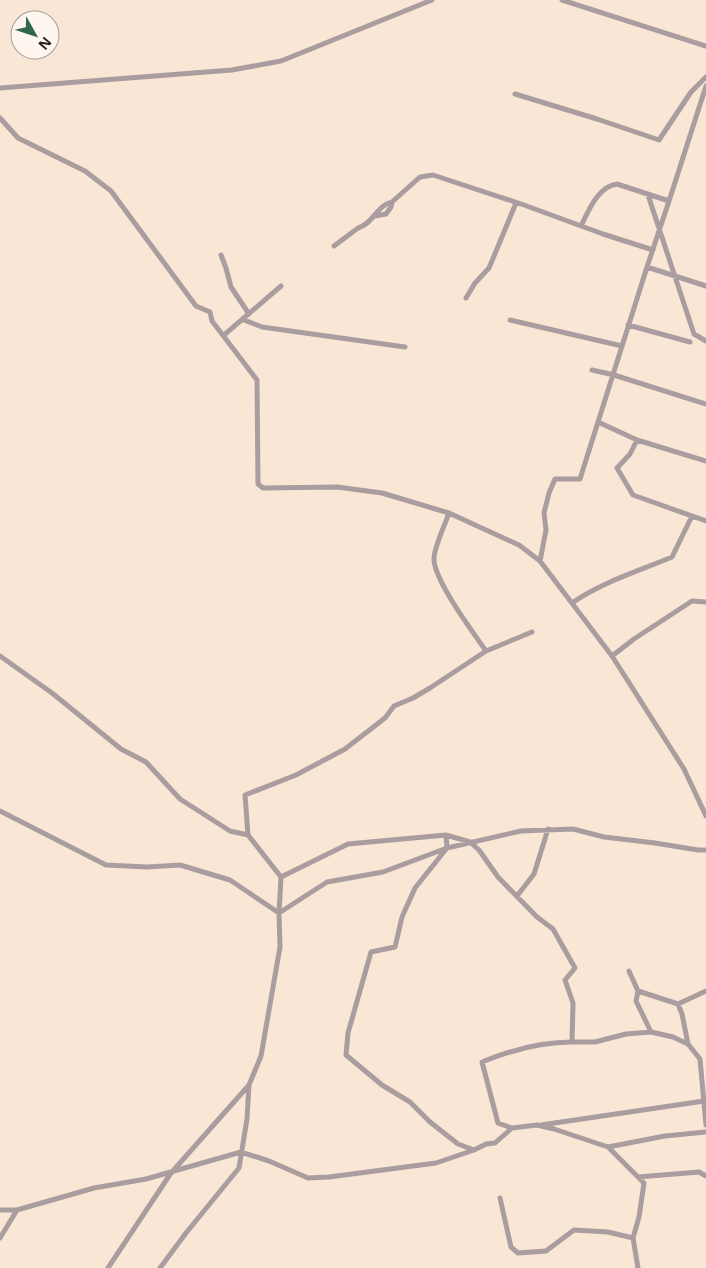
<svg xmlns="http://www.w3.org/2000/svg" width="706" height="1268" font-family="'Open Sans',sans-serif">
<rect width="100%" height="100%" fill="#fae6d5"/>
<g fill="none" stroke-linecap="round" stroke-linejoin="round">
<path stroke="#a99d9f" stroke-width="5" d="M562 0 706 46
M0 88 232 70 281 61 432 0
M515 94 597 119 659 140 691 92 706 77
M0 118 18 138 85 171 111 191 196 306 210 312 212 321 257 380 258 484 263 488 337 487 382 493 449 513 519 545 540 561 612 656
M648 195 694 334 706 341
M375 216 386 214 391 207 392 202
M581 226C588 212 598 186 617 184L669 201 706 86
M334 246 358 228C373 224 377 205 392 202L420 177 433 175 524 205 603 234 653 250
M221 255 226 268 231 287 249 314
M647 267 669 201
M466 298 475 283 489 268 516 203
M244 320 262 327 405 347
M510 320 622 346
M628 325 690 342
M224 335 281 286
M592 370 614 375 706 404
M598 422 637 440 706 461
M637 440 630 454 617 468 633 495 706 521
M449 513C444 527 436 543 434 557 432 578 473 632 486 651
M540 561 546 530 544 513 549 493 555 479H580L647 267 706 286
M706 602 692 601 634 639 612 656 684 769 706 816
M572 603C602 582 639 571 672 557L692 516
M0 656 52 693 121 749 146 762 180 799 230 831 248 835 281 877 348 844 446 835 470 842 479 850 498 877 537 917 553 929 575 968 565 980 573 1003 572 1042C541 1042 511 1050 482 1062L498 1123 512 1128
M0 811 106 865 147 867 180 865 230 880 279 913 327 882 383 872 447 848 446 835
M248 835 245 795 296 775 345 749 385 718 394 706 413 698 430 688 486 651 532 632
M706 850H698L655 843 604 837 573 829 521 831 447 848 415 888 402 917 395 947 371 952 348 1033 346 1055 382 1085 410 1102 430 1122 458 1144 474 1150 486 1144 495 1143 512 1128 537 1125 554 1129 608 1147 665 1136 706 1132
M517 896 534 874 548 829
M629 971 638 991 636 1001 651 1032
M638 991 678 1004
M572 1042H595L626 1034 651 1032 673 1037 688 1044 700 1059 706 1125
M688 1044 682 1014 678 1004 706 991
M541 1125 704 1101
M608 1147 644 1183 639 1217 633 1238 638 1268
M638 1177 699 1172 706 1176
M500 1198 511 1247 518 1253 546 1251 574 1230 608 1232 633 1238
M0 1210H17
M0 1238 17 1210 94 1188 146 1179 241 1152 269 1161 308 1178 329 1177 436 1163 474 1150
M108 1268 171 1173 249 1085
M160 1268 186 1233 239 1168 247 1119 249 1085 261 1056 280 947 279 913 281 877"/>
</g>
<g transform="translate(35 35) rotate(130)"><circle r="24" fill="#fef6ef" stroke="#a79f99"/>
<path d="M0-4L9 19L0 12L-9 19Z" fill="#31664b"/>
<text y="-8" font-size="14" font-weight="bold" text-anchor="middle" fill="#241d17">N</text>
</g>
</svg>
